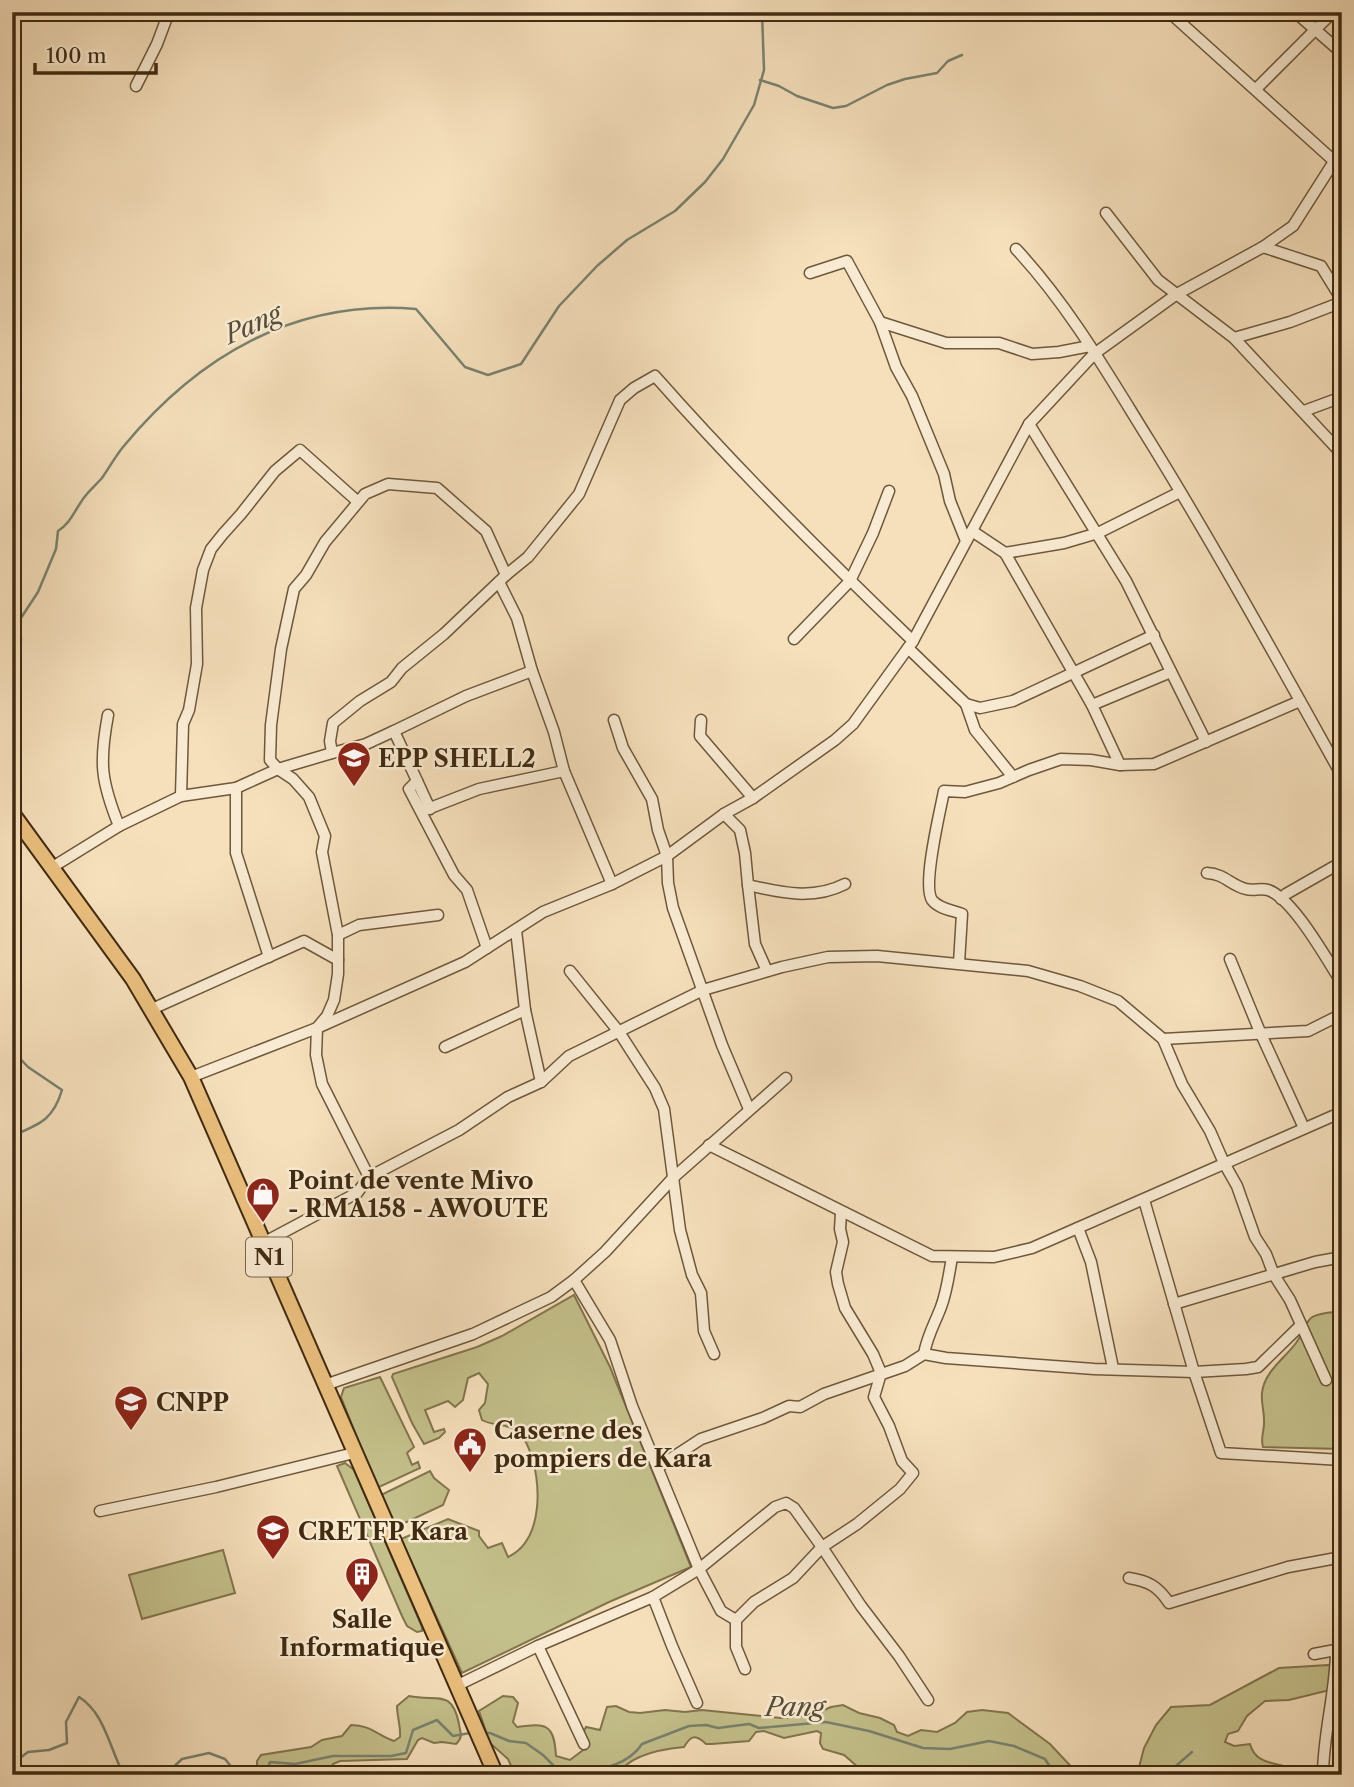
<svg xmlns="http://www.w3.org/2000/svg" width="1354" height="1787" viewBox="0 0 1354 1787" font-family="'Libre Caslon Text',serif">
	<rect width="100%" height="100%" fill="#f6e0bc"/>
	<filter id="stains"><feTurbulence type="fractalNoise" baseFrequency=".00286" numOctaves="4"/><feColorMatrix values="0 0 0 0 .2 0 0 0 0 .09 0 0 0 0 .02 0 0 0 .5 -.17"/></filter>
	<radialGradient id="worn" r=".72"><stop offset=".6" stop-color="#630" stop-opacity="0"/><stop offset="1" stop-color="#630" stop-opacity=".3"/></radialGradient>
	<g fill="#c4c08b" stroke="#82754e" stroke-width="2">
		<path d="M574 1295 610 1367 691 1567 609 1602 462 1673 401 1539 448 1519 479 1531V1536L488 1548 502 1543 508 1557C544 1540 542 1481 529 1449 527 1444 522 1435 517 1431 507 1423 492 1426 482 1420L479 1410 485 1403 488 1384 479 1373 468 1378 463 1400 455 1407 448 1401 425 1410 434 1432 444 1429 445 1432 439 1438 424 1444 412 1423 392 1377 393 1374 477 1347 502 1336Z"/>
		<path d="M1335 1312 1342 1316V1449L1263 1447C1260 1437 1265 1430 1264 1420 1264 1411 1261 1402 1262 1393 1264 1372 1284 1359 1296 1343 1312 1322 1300 1315 1335 1312Z"/>
		<polygon points="380,1377 414,1447 407,1453 412,1465 418,1462 420,1468 377,1488 341,1397 344,1388"/>
		<polygon points="345,1463 354,1470 422,1627 422,1631 417,1632 407,1626 402,1616 337,1466"/>
		<polygon points="430,1471 434,1478 449,1490 443,1505 396,1527 381,1495"/>
		<polygon points="223,1550 235,1593 142,1619 129,1575"/>
		<path d="M1328 1665 1342 1667V1687L1289 1700 1265 1701 1247 1716 1238 1731 1228 1734 1225 1742 1234 1746 1250 1744C1257 1770 1285 1759 1302 1775H1239L1220 1768 1203 1767 1190 1775H1137L1144 1748 1156 1725 1171 1707 1210 1705 1279 1668Z"/>
		<path d="M409 1696C437 1702 452 1688 459 1724 460 1733 464 1736 456 1744L442 1742 434 1743 422 1738 418 1740 407 1759 340 1761 333 1764C329 1774 327 1775 317 1775L314 1766 304 1771 303 1775H250L257 1773V1761L261 1755 311 1747 322 1740 342 1736 351 1725C371 1725 377 1735 394 1741L400 1737C401 1726 397 1717 397 1706Z"/>
		<path d="M503 1696 513 1697 518 1703 513 1722 517 1727C547 1723 554 1724 556 1756L570 1760 587 1747 583 1733 586 1727 600 1730 607 1707 616 1706 629 1712 640 1713 665 1710 685 1712 702 1710 781 1718 813 1715 831 1707 843 1705 859 1713 880 1718 894 1725 897 1732 908 1736 921 1730 937 1732 955 1723 967 1712 982 1710 1008 1713 1050 1744 1079 1775H859V1768L844 1755 823 1749 820 1743 821 1733 817 1731 784 1738 764 1731 756 1732 749 1741 712 1744H706C696 1734 691 1735 684 1747 663 1749 629 1754 618 1775H518L514 1772 508 1759 490 1743 479 1711Z"/>
	</g>
	<g fill="none" stroke-linecap="round" stroke-linejoin="round">
		<g stroke="#788270" stroke-width="2.5">
			<polyline points="760,80 779,86 797,96 833,108 846,106 887,85 905,79 937,73 948,61 962,55"/>
			<path d="M12 658 21 640 19 621 38 592 56 549 58 531C70 523 73 514 81 502 86 493 95 486 102 478 109 468 115 457 123 447 198 356 295 299 416 309L465 367 488 375 521 364 559 306 597 266 627 240 675 211 705 182 723 159 754 105 764 70 762 12"/>
			<path d="M12 1050 28 1067 62 1090C53 1120 40 1124 12 1136"/>
			<polyline points="484,1733 490,1733 509,1741 526,1743 543,1755 558,1770 573,1775"/>
			<path d="M12 1764 28 1752 49 1750 67 1743 66 1722 79 1697C105 1713 110 1750 124 1775"/>
			<polyline points="165,1775 182,1759 209,1753 225,1759 238,1775"/>
			<polyline points="265,1775 270,1762 295,1764 333,1756 391,1756 406,1753 413,1730 437,1720 453,1736 470,1733"/>
			<path d="M573 1775C598 1770 628 1766 642 1744L689 1726 706 1725 718 1728 749 1724 759 1728 826 1722 869 1731 923 1748 950 1749 989 1741 1014 1746 1045 1759 1055 1775"/>
			<polyline points="1169,1775 1170,1771 1192,1752"/>
		</g>
		<g stroke="#6e583b" stroke-width="13">
			<g id="minor">
				<polyline points="1169,12 1334,161"/>
				<polyline points="1295,12 1342,53"/>
				<polyline points="136,86 157,44 169,12"/>
				<polyline points="1256,89 1333,12"/>
				<polyline points="1106,213 1158,280 1234,338 1342,454"/>
				<polyline points="1263,247 1321,266 1342,300"/>
				<path d="M1016 249C1069 306 1108 374 1149 440 1217 550 1279 663 1342 776"/>
				<polyline points="810,273 847,261 880,322 896,367 912,396 944,474 950,501 966,541"/>
				<polyline points="880,322 946,343 999,343 1032,354 1059,352 1090,346"/>
				<polyline points="1234,338 1290,322 1342,302"/>
				<polyline points="1304,411 1342,397"/>
				<polyline points="1029,424 1126,581 1206,742"/>
				<polyline points="972,531 1005,553 1092,705 1120,765"/>
				<polyline points="1005,553 1064,543 1098,533 1180,492"/>
				<polyline points="794,639 850,581 873,533 889,491"/>
				<polyline points="908,648 966,704 980,708 1013,701 1154,635"/>
				<polyline points="532,671 554,732 564,771 612,884"/>
				<polyline points="966,704 975,730 1013,777"/>
				<polyline points="1092,705 1171,672"/>
				<path d="M108 715C99 763 101 781 119 826"/>
				<polyline points="614,720 623,748 652,799 658,830 667,856 668,883 673,908 722,1045 749,1109"/>
				<polyline points="701,720 700,736 753,798"/>
				<polyline points="332,753 366,744 394,731"/>
				<polyline points="417,781 409,789 454,875 467,890 487,948"/>
				<polyline points="236,788 236,853 269,957"/>
				<polyline points="181,796 183,724 189,710 197,664 196,608 203,570 211,549 223,534 241,514 275,471 300,450 357,501"/>
				<polyline points="430,809 394,731 466,696 532,671 517,618 499,582"/>
				<polyline points="425,810 479,789 564,771"/>
				<path d="M724 814 740 830 745 853 748 885C781 893 814 900 845 884"/>
				<path d="M51 868 119 826 181 796 236 788 278 769 332 753 330 741 333 723 360 701 391 682 402 668 444 634 506 575 528 557 579 494 620 400 634 388 655 376C737 469 824 556 913 641"/>
				<path d="M1207 873C1225 874 1230 885 1246 889 1253 891 1261 888 1268 890 1293 898 1327 960 1342 983"/>
				<polyline points="748,885 755,944 767,971"/>
				<polyline points="1281,899 1286,894 1342,862"/>
				<polyline points="516,930 525,1010 541,1082"/>
				<polyline points="338,935 359,925 438,915"/>
				<polyline points="1230,959 1260,1032 1304,1128"/>
				<path d="M959 963 962 914C952 910 939 909 932 900 922 885 940 812 944 791L965 792 999 783 1029 770 1061 759 1091 760 1120 765 1154 764 1300 701"/>
				<polyline points="570,971 619,1032 655,1088 664,1109 680,1230 692,1275 701,1293 704,1331 714,1354"/>
				<polyline points="152,1009 304,941 338,960"/>
				<polyline points="1163,1039 1308,1031 1342,1014"/>
				<polyline points="445,1047 525,1010"/>
				<polyline points="191,1077 317,1028 465,962 543,912 612,884 667,856 724,814 753,798 835,740 853,724 913,641 1029,424 1094,354 1177,294 1263,247 1293,226 1342,149"/>
				<polyline points="709,1145 932,1256 994,1257 1032,1248 1342,1112"/>
				<polyline points="369,1177 322,1084 316,1055 317,1028 327,1016 334,1000 338,974 338,935 322,852 325,836 309,797 293,779 278,769 270,760 271,725 281,649 294,589 306,575 325,542 365,494 388,484 437,488 486,531 506,575"/>
				<polyline points="1144,1200 1194,1372 1221,1453 1342,1460"/>
				<polyline points="1078,1228 1091,1262 1113,1368"/>
				<polyline points="263,1243 357,1193 369,1177 459,1130 508,1097 541,1082 569,1056 703,990 782,967 828,957 877,956 1028,971 1080,986 1118,1001 1163,1039 1182,1084 1210,1131 1224,1163 1237,1186 1255,1237 1266,1254 1274,1275 1290,1300 1326,1380"/>
				<polyline points="574,1280 610,1340 632,1406 699,1569 721,1611 736,1620"/>
				<polyline points="1174,1304 1315,1262 1342,1257"/>
				<path d="M924 1354C927 1336 935 1323 941 1307 947 1291 949 1274 952 1257"/>
				<polyline points="325,1385 473,1334 551,1297 574,1280 605,1252 674,1177 786,1078"/>
				<polyline points="658,1467 701,1439 763,1418 789,1406 800,1407 824,1394 905,1366 924,1354 946,1358 1094,1369 1194,1372 1246,1369 1258,1367 1301,1325"/>
				<polyline points="100,1511 216,1487 354,1453"/>
				<path d="M1129 1578C1148 1581 1158 1586 1169 1603L1288 1567 1342 1557"/>
				<polyline points="653,1597 672,1646 697,1703"/>
				<polyline points="736,1620 754,1602 793,1578 822,1547 857,1524 900,1489 913,1473 902,1461 889,1426 874,1397 881,1373 873,1354 845,1308 838,1284 836,1272 843,1242 840,1229 841,1213"/>
				<polyline points="736,1620 736,1647 745,1669"/>
				<polyline points="538,1646 584,1744"/>
				<polyline points="1314,1654 1341,1649"/>
				<polyline points="456,1686 538,1646 653,1597 699,1569 775,1507 786,1503 794,1508 822,1547 861,1606 899,1656 928,1700"/>
				<path d="M1323 1775C1323 1733 1336 1692 1336 1650"/>
			</g>
		</g>
		<g stroke="#402a10" stroke-width="18">
			<polyline id="highway" points="12,813 133,979 191,1077 496,1775"/>
		</g>
		<use href="#minor" stroke="#f9ebd3" stroke-width="10"/>
		<use href="#highway" stroke="#ebc07e" stroke-width="14"/>
	</g>
	<defs>
		<g id="school-pin" transform="scale(1.75)"><path d="M0 17L-7.5 6A9.5 9.5 0 1 1 7.5 6Z" fill="#8f2418" stroke="#f9ebd3"/><path d="M0-5L7-2L0 1L-7-2ZM-4 1L0 2.5L4 1V4Q0 6-4 4Z" fill="#fff"/></g>
		<g id="shop-pin" transform="scale(1.75)"><path d="M0 17L-7.5 6A9.5 9.5 0 1 1 7.5 6Z" fill="#8f2418" stroke="#f9ebd3"/><path d="M-5-2.5h2.3a2.7 3.5 0 0 1 5.4 0H5L5.5 6h-11ZM-1.5-2.5h3a1.5 2.3 0 0 0-3 0Z" fill="#fff"/></g>
		<g id="university-pin" transform="scale(1.75)"><path d="M0 17L-7.5 6A9.5 9.5 0 1 1 7.5 6Z" fill="#8f2418" stroke="#f9ebd3"/><path d="M0-5L7-2L0 1L-7-2ZM-4 1L0 2.5L4 1V4Q0 6-4 4Z" fill="#fff"/></g>
		<g id="civic-pin" transform="scale(1.75)"><path d="M0 17L-7.5 6A9.5 9.5 0 1 1 7.5 6Z" fill="#8f2418" stroke="#f9ebd3"/><path d="M-.6-6.5H3V-4.5H.6V-3L4-1V1h2V6H-6V1h2V-1L-.6-3ZM-1.2 2.5V6h2.4V2.5Z" fill="#fff"/></g>
		<g id="building-pin" transform="scale(1.75)"><path d="M0 17L-7.5 6A9.5 9.5 0 1 1 7.5 6Z" fill="#8f2418" stroke="#f9ebd3"/><path d="M-4-6H4V6H1V3H-1V6H-4ZM-2.5-4.3h1.7v1.8h-1.7ZM.8-4.3h1.7v1.8H.8ZM-2.5-1h1.7V.8h-1.7ZM.8-1h1.7V.8H.8Z" fill="#fff"/></g>
	</defs>
	<g fill-rule="evenodd">
		<use href="#school-pin" x="354" y="758"/>
		<use href="#shop-pin" x="263" y="1194"/>
		<use href="#university-pin" x="131" y="1402"/>
		<use href="#civic-pin" x="470" y="1444"/>
		<use href="#school-pin" x="273" y="1531"/>
		<use href="#building-pin" x="362" y="1574"/>
	</g>
	<g text-anchor="middle" dominant-baseline="central" stroke-width="5" stroke-linejoin="round" paint-order="stroke">
		<rect fill="#f9ebd3" stroke="#78644a" stroke-width="2" x="246" y="1237.5" width="46" height="39" rx="5"/>
		<g font-size="23" font-weight="bold" fill="#402a10">
			<text x="269" y="1257">N1</text>
		</g>
		<g font-size="24" font-weight="bold" fill="#402a10" stroke="#f9ebd3" text-anchor="start">
			<text x="378" y="758">EPP SHELL2</text>
			<text x="288" y="1180">Point de vente Mivo<tspan x="288" dy="28">- RMA158 - AWOUTE</tspan></text>
			<text x="156" y="1402">CNPP</text>
			<text x="494" y="1430">Caserne des<tspan x="494" dy="28">pompiers de Kara</tspan></text>
			<text x="298" y="1531">CRETFP Kara</text>
			<text x="362" y="1619" text-anchor="middle">Salle<tspan x="362" dy="28">Informatique</tspan></text>
		</g>
		<g font-size="26" font-style="italic" fill="#574f38" stroke="#f9ebd3">
			<text transform="translate(253 324) rotate(-24)">Pang</text>
			<text x="795" y="1707">Pang</text>
		</g>
	</g>
	<rect width="1354" height="1787" fill="none" stroke="#f6e0bc" stroke-width="42"/>
	<rect x="14" y="14" width="1326" height="1759" fill="none" stroke="#402a10" stroke-width="3.5"/>
	<rect x="21" y="21" width="1312" height="1745" fill="none" stroke="#402a10" stroke-width="2"/>
	<path d="M35 63v10h121v-10" fill="none" stroke="#402a10" stroke-width="3.5"/>
	<text x="46" y="63" font-size="21" fill="#402a10" stroke="#f9ebd3" stroke-width="5" paint-order="stroke">100 m</text>
	<rect width="100%" height="100%" filter="url(#stains)"/>
	<rect width="100%" height="100%" fill="url(#worn)"/>
</svg>
